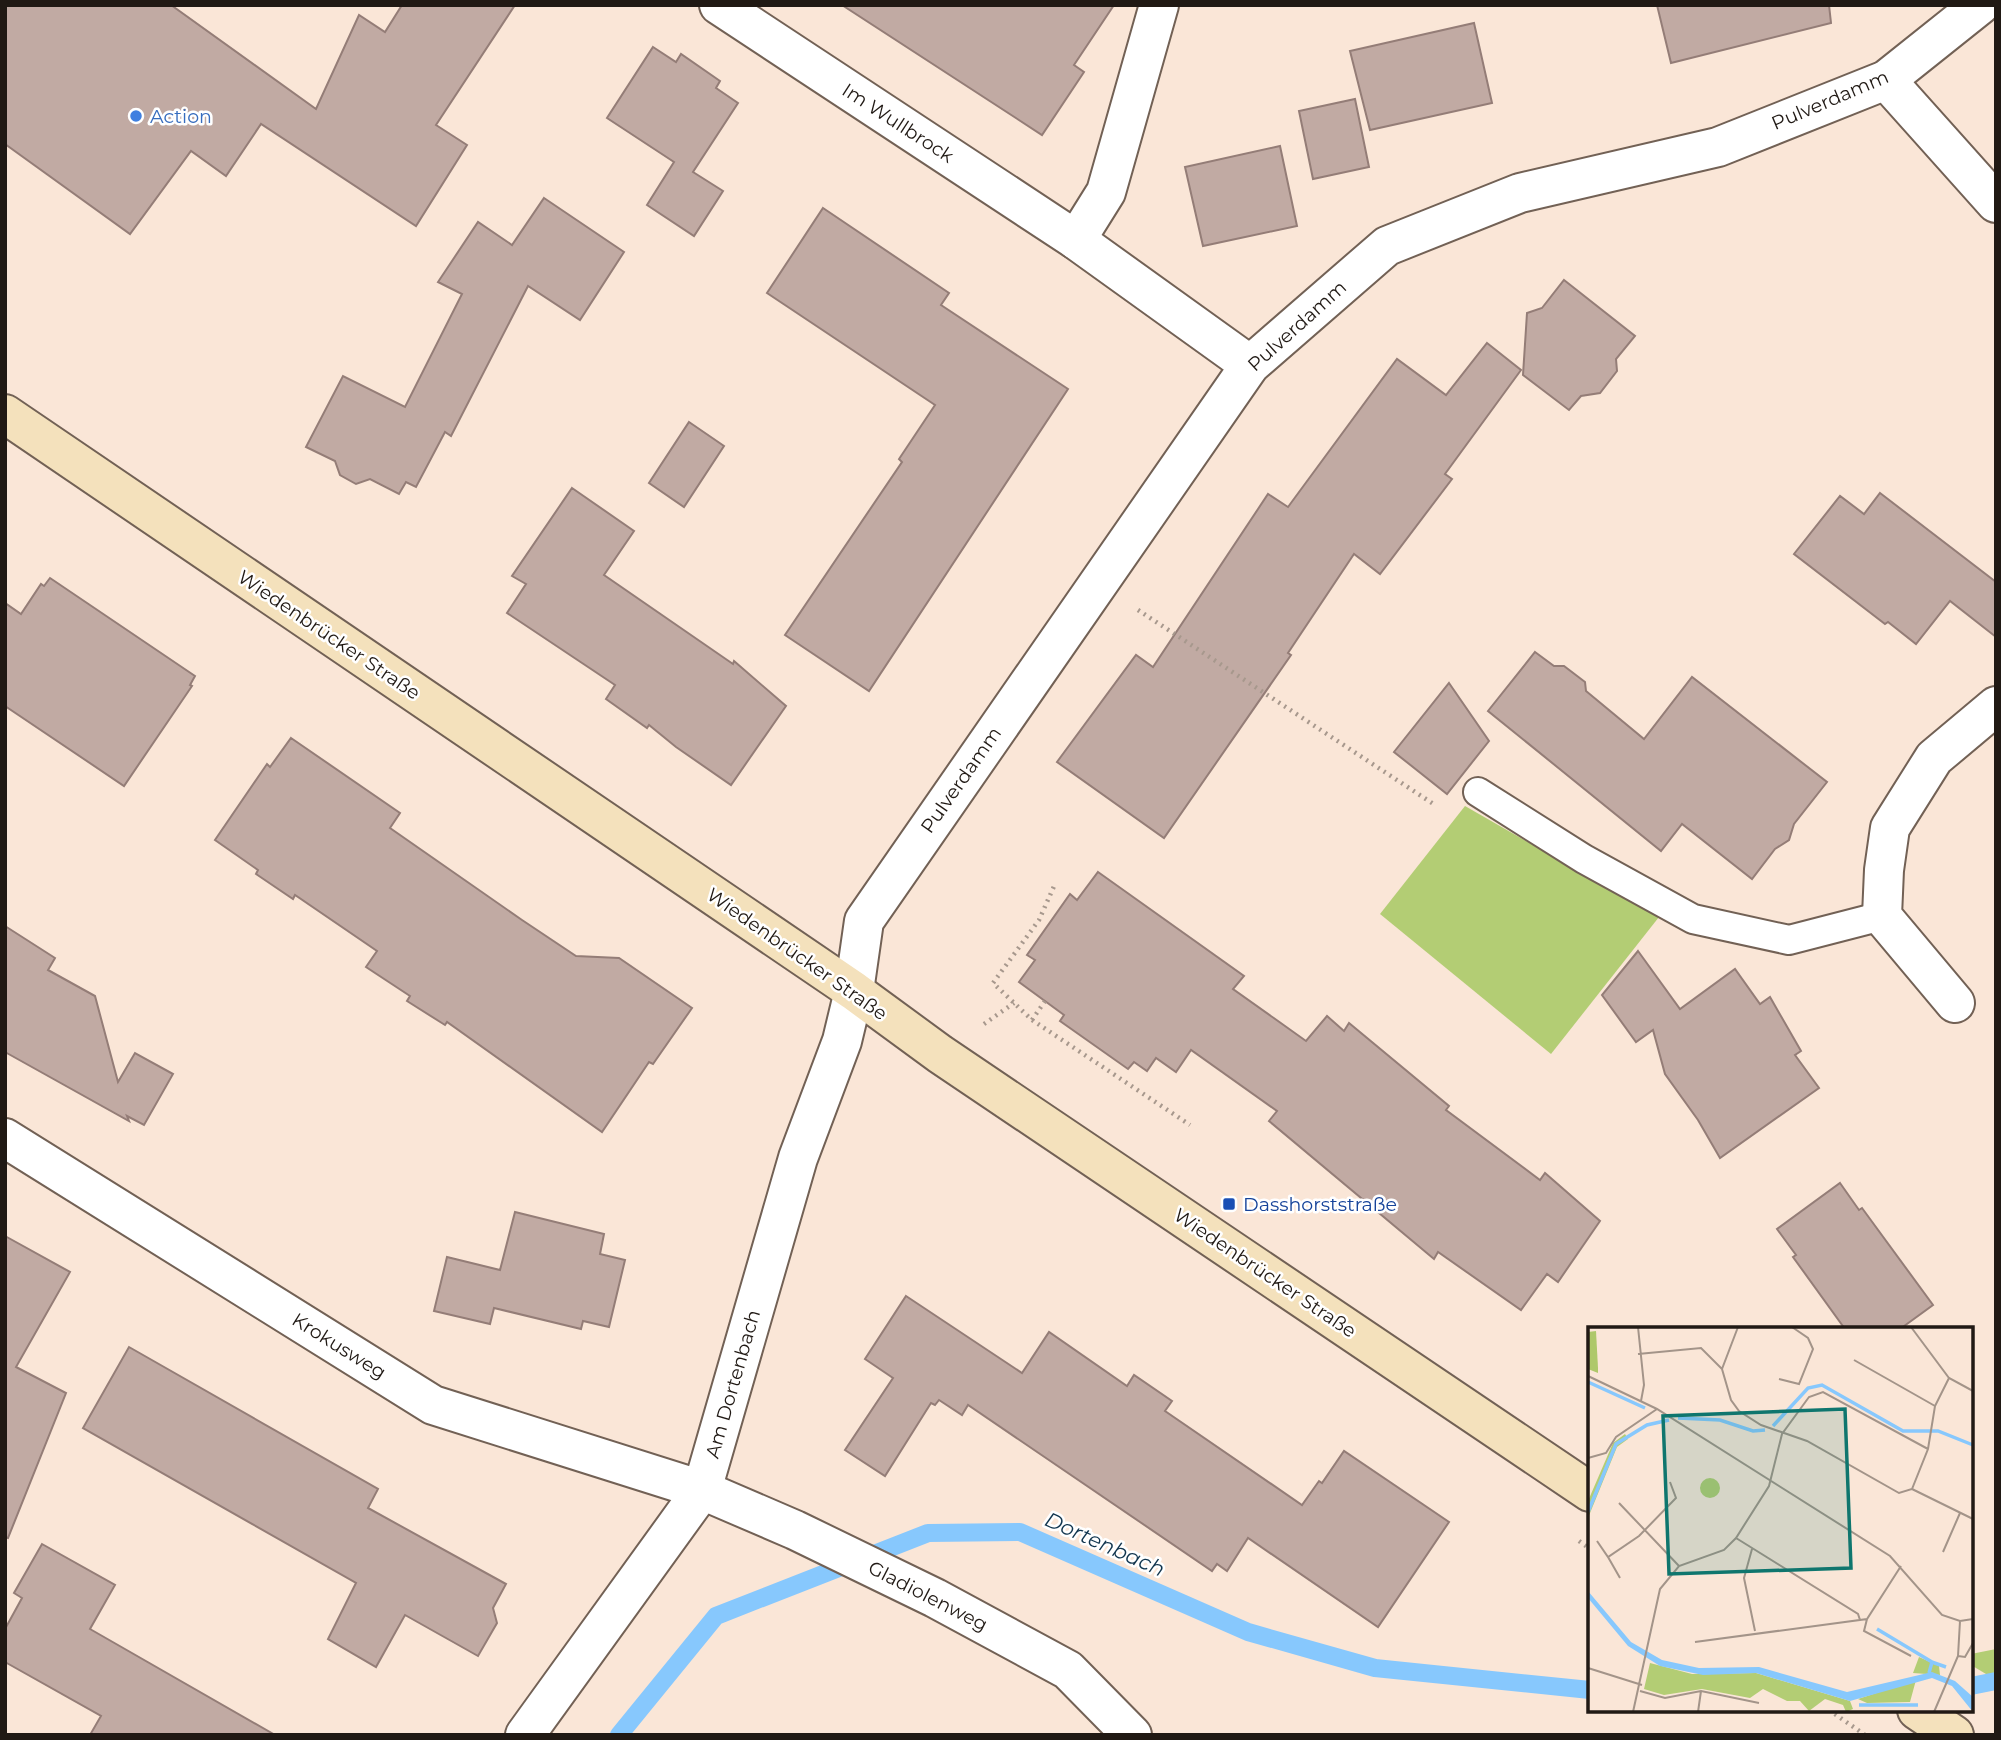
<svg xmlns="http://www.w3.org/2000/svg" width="2001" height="1740" viewBox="0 0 2001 1740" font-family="Montserrat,sans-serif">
	<rect width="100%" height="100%" fill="#fae6d7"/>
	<g fill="#b3cd74">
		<polygon points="1465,806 1659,917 1551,1054 1380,914"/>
		<polygon points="1996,1649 1996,1680 1971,1665 1971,1654"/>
	</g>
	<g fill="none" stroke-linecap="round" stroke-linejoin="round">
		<g stroke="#87c8fd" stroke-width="18">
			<polyline points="1971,1686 1996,1681"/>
			<polyline points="619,1735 716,1616 928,1533 1020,1532 1248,1632 1375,1668 1590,1690"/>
		</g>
	</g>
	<g fill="#c1aaa3" stroke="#947d77" stroke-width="2">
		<polygon points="5,5 171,5 316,109 359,15 385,32 402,5 515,5 436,125 467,145 416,226 261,124 226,176 191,151 130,234 5,144"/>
		<polygon points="842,5 1114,5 1074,65 1084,72 1042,135"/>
		<polygon points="1657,5 1829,5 1831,23 1671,63"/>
		<polygon points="1474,23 1492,103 1370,130 1350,51"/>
		<polygon points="653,47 676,62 681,54 720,81 716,88 738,103 693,172 723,191 694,236 647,205 674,162 607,118"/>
		<polygon points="1355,99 1369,167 1313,179 1299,111"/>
		<polygon points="1280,146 1297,226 1203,246 1185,167"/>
		<polygon points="544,198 624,252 580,320 528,286 451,436 445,432 416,487 406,482 399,494 370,479 356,484 340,475 335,461 306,447 343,376 405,407 462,294 438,282 478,222 512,245"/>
		<polygon points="823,208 949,293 941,305 1068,389 869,691 785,635 902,462 899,459 935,405 767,293"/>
		<polygon points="1564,280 1635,336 1616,359 1617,371 1600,393 1581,396 1569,410 1523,375 1527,313 1542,308"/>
		<polygon points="1487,343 1521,370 1445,474 1452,479 1380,574 1354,554 1288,653 1291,655 1164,838 1057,762 1136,655 1153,667 1268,494 1288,507 1397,359 1446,395"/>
		<polygon points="689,422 724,446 684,507 649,483"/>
		<polygon points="572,488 634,531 604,575 733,664 734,661 786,706 731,785 676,747 649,725 647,728 606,699 615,685 507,613 526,584 512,576"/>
		<polygon points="1880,493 1996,582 1996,637 1950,601 1916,644 1888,622 1885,624 1794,554 1840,496 1864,514"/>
		<polygon points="50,578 195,676 190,685 192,686 124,786 5,706 5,603 21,614 41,584 44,586"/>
		<polygon points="1535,652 1554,666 1564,666 1585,682 1586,691 1644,739 1692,677 1827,782 1794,824 1789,840 1775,849 1752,879 1682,824 1661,851 1488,711"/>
		<polygon points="1449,683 1489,741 1447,794 1394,752"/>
		<polygon points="291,738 400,813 390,828 522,920 576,956 619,958 692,1008 653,1064 649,1062 602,1132 447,1022 445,1025 407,1001 410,996 366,967 377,951 295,895 293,899 256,874 258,870 215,840 267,764 270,767"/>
		<polygon points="1098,872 1244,976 1233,989 1306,1041 1327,1016 1344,1031 1349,1023 1449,1106 1446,1110 1540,1180 1545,1173 1600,1221 1558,1282 1547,1274 1521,1310 1438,1252 1434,1259 1269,1121 1277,1111 1191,1050 1176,1072 1156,1058 1147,1071 1134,1062 1128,1069 1060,1021 1064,1015 1019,982 1035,960 1027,955 1070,894 1077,900"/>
		<polygon points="5,926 55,958 48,970 95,996 118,1082 135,1053 173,1074 144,1125 127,1116 129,1121 5,1052"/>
		<polygon points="1638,951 1680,1009 1735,969 1760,1004 1770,997 1801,1051 1795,1055 1819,1088 1720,1158 1698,1120 1665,1074 1653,1030 1636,1042 1602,995"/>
		<polygon points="1840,1183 1859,1210 1862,1208 1933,1305 1900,1329 1845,1329 1793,1257 1796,1255 1777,1229"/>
		<polygon points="515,1212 604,1234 600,1254 625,1260 609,1327 583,1321 581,1329 494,1308 490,1324 434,1311 447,1257 500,1270"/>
		<polygon points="5,1236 70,1272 16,1367 66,1393 8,1538 5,1537"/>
		<polygon points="906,1296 1022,1373 1049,1332 1127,1386 1134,1375 1172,1401 1165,1411 1302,1505 1319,1481 1322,1483 1344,1451 1449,1522 1378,1627 1248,1538 1227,1571 1217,1564 1212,1571 968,1405 962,1415 939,1400 935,1405 931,1403 885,1476 845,1450 893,1378 865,1359"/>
		<polygon points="129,1347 378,1489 368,1508 506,1584 493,1608 497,1623 478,1656 405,1615 376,1667 328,1639 356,1583 83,1428"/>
		<polygon points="42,1544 115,1585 90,1629 275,1735 90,1735 101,1716 5,1662 5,1629 22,1598 14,1593"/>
	</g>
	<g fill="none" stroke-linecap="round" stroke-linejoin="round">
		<g stroke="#726155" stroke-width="32">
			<polyline id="lane" points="1478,792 1584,859 1693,919 1789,940 1882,916"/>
		</g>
		<g stroke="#726155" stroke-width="42">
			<g id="street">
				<polyline points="719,5 1076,240 1250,365"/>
				<polyline points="1886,80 1996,203"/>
				<polyline points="1076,240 1106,192 1159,5"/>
				<polyline points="1955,1003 1882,916 1884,870 1890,828 1934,758 1996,706"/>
				<polyline points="5,1138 433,1405 702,1490 795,1530 935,1598 1068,1670 1132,1735"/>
				<polyline points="525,1735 702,1490 798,1158 842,1041 854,991 864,921 1250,365 1387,246 1520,193 1718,147 1886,80 1980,5"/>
			</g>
		</g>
		<g stroke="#726155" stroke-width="42">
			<g id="secondary">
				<polyline points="5,414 854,991 940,1054 1590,1492"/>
				<polyline points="1917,1710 1954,1735"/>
			</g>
		</g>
		<g stroke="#a7988d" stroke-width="4.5" stroke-dasharray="2 5" stroke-linecap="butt">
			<polyline points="1138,610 1435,805"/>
			<polyline points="1045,1001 1032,1020 993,983 1039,920 1055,884"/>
			<polyline points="1032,1020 1190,1125"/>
			<polyline points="984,1024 1014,1003"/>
			<polyline points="1579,1541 1590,1549"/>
			<polyline points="1829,1710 1865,1735"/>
		</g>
		<use href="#lane" stroke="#fff" stroke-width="28"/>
		<use href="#street" stroke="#fff" stroke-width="38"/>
		<use href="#secondary" stroke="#f4e1bc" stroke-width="38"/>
	</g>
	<circle fill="#3f7fe0" stroke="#fff" stroke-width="2.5" cx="136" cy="116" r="7"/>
	<rect fill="#1a4fb4" stroke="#fff" stroke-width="2.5" x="1222" y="1197" width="14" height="14" rx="3.5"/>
	<g text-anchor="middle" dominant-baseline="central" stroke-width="5" stroke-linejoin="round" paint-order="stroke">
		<g font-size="19" fill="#201914" stroke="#fff">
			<text transform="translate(1830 100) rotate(-23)">Pulverdamm</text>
			<text transform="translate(898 123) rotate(33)">Im Wullbrock</text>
			<text transform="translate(1297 326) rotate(-42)">Pulverdamm</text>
			<text transform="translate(329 635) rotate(34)">Wiedenbrücker Straße</text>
			<text transform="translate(961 780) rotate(-55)">Pulverdamm</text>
			<text transform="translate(797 954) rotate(35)">Wiedenbrücker Straße</text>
			<text transform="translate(1265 1273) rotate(34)">Wiedenbrücker Straße</text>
			<text transform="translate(339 1346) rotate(32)">Krokusweg</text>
			<text transform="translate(733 1384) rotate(-74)">Am Dortenbach</text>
			<text transform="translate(928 1596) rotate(27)">Gladiolenweg</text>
		</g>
		<g font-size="19" fill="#366cbe" stroke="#fff" text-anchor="start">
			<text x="150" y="116">Action</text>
		</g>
		<g font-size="19" fill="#164399" stroke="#fff" text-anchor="start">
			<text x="1243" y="1204">Dasshorststraße</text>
		</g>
		<g font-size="21" font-style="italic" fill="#11354e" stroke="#fff">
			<text transform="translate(1105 1544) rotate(24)">Dortenbach</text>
		</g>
	</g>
	<g transform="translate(1588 1327)">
		<rect width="385" height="385" fill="#fae6d7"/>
		<path d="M37 107 40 112 29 120 0 191V174L25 116ZM112 161a10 10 0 1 1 20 0a10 10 0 1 1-20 0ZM331 330 351 339 352 348 325 346ZM62 336 104 347 168 346 262 374 265 382 258 385 255 378 237 372 221 384 212 374H199L175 362 162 371 114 362 76 368 56 362ZM328 353 322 375 279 376 270 372Z" fill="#b3cd74"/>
		<path d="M8 4 10 41V46L0 42V5Z" fill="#aec86a"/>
		<path d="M0 264 43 315 74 333 111 341 171 340 259 365 344 345 367 354 385 370V385L364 359 344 351 262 374 168 346 115 348 72 339 40 319 0 271Z" fill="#87c8fd"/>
		<path fill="none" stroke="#87c8fd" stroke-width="3.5" d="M0 55 57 81M90 91 132 93 165 104 177 103M185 99 220 61 234 58 315 104H350L385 118M0 185 28 117 59 98 81 93M289 302 344 335M341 346 344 335 358 340M271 378H330"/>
		<path fill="none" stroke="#a39489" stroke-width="2" d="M50 0 56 58 53 74M150 0 134 42 143 73 151 84 173 98 219 114 311 166 324 162 340 122 347 79 361 51M323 0 361 51 385 64M50 27 113 21 134 42M266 33 347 79M0 49 69 82 302 229 354 288 372 294 385 292M191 52 211 57 225 22 220 11 204 0M0 131 18 126 28 110 69 82M324 162 385 192M31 176 91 239M148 211 270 287 272 293M9 214 20 230 51 209 88 171 82 155M164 222 156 251 167 304M355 225 372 186M20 230 32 251M279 292 276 304 323 329M107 315 279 292 313 239M370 329 377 330 385 316M0 341 54 358M52 364 77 371 113 364 171 376M45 385 72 262 91 239 136 223 148 211 181 159 194 107 221 70 235 65 340 122M110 385 113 364M346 385 370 329 372 294"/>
		<path fill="#0f766e" fill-opacity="0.15" stroke="#0f766e" stroke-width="3.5" d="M257 82 263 241 81 247 75 89Z"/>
		<rect width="385" height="385" fill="none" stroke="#201914" stroke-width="3.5"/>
	</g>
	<rect width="2001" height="1740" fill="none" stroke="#201914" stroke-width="14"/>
</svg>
